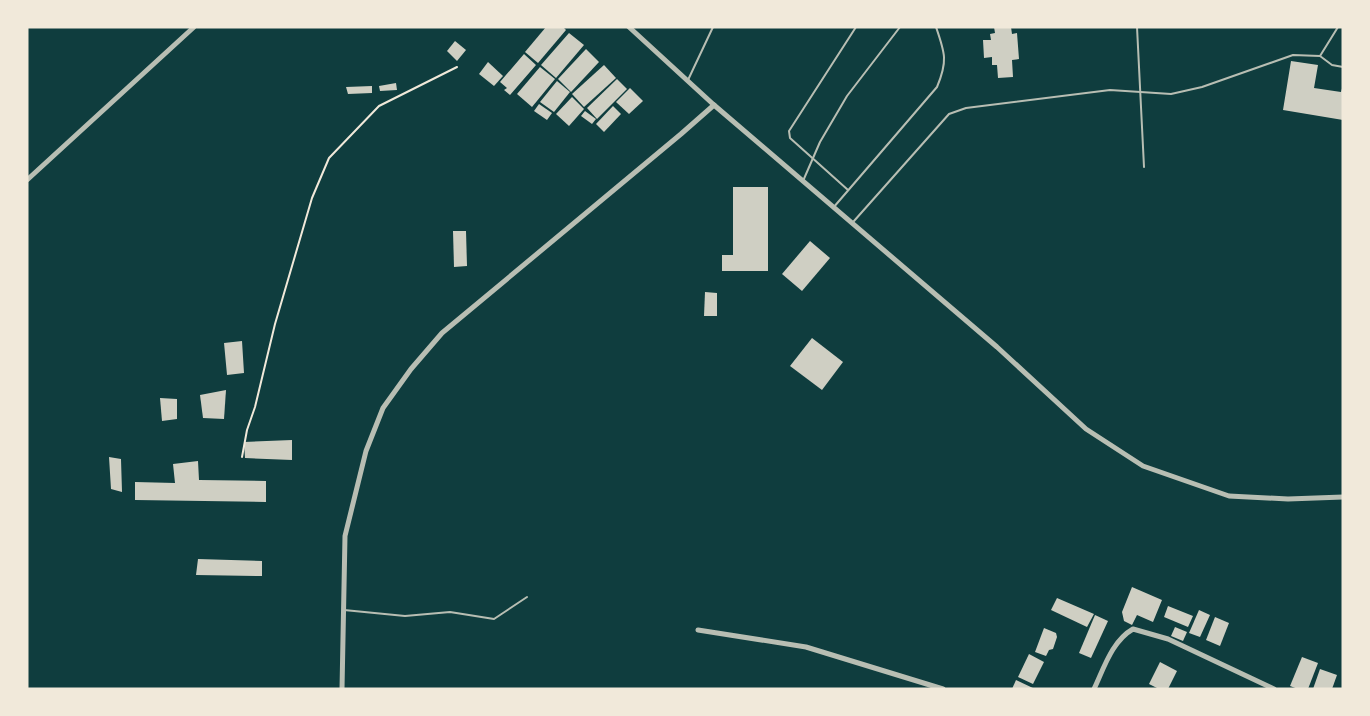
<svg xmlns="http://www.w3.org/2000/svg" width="1370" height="716" viewBox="0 0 1370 716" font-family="Karla,sans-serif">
	<rect width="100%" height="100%" fill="#0f3d3e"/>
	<g fill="#cfcfc3">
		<polygon points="546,27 563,27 566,30 538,63 525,52"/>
		<polygon points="994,27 1011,27 1012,34 1017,33 1019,59 1012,60 1013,77 998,78 997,65 992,65 992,57 984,58 983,40 991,40 990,34 995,33"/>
		<polygon points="569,33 584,45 556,78 541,65"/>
		<polygon points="455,41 466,50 457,61 447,51"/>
		<polygon points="586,49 599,62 571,92 558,79"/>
		<polygon points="524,54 536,65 510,95 504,90 507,88 500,82"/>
		<polygon points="1291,61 1318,65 1314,88 1341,92 1343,85 1343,120 1283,110"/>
		<polygon points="488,62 503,76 494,86 479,74"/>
		<polygon points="604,65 616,78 584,107 572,94"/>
		<polygon points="540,67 555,79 532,107 517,94"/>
		<polygon points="617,79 627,89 597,119 587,108"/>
		<polygon points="557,81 570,92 554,112 540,102"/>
		<polygon points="396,83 397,90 380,91 379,86"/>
		<polygon points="372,86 372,93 348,94 346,87"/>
		<polygon points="630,88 643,101 629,114 616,102"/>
		<polygon points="572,97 584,109 569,126 556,114"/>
		<polygon points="539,104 552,113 547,120 534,111"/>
		<polygon points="613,106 621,114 604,132 596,124"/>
		<polygon points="585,111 596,119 592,124 581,116"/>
		<polygon points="733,187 768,187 768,271 722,271 722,255 733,255"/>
		<polygon points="453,231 466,231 467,266 454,267"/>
		<polygon points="810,241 830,258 802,291 782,274"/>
		<polygon points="705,292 717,293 717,316 704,316"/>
		<polygon points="812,338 843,362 822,390 790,366"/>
		<polygon points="242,341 244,373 227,375 224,343"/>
		<polygon points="226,390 224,419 203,418 200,395"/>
		<polygon points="160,398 177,399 177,419 162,421"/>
		<polygon points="292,440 292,460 245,458 244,442"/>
		<polygon points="109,457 121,459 122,492 111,489"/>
		<polygon points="198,461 199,480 266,481 266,502 135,500 135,482 175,483 173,464"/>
		<polygon points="198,559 262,561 262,576 196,575"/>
		<polygon points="1132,587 1162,600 1153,622 1137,615 1132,625 1124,621 1122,612"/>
		<polygon points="1057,598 1094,614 1087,627 1051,610"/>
		<polygon points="1168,606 1193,616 1188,627 1164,617"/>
		<polygon points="1199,610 1210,615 1200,637 1189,633"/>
		<polygon points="1095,615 1108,621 1091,658 1079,653"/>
		<polygon points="1215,617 1229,623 1220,646 1206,640"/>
		<polygon points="1175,627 1187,632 1183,641 1171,636"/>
		<polygon points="1044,628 1056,633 1057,637 1053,649 1049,650 1046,656 1035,652"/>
		<polygon points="1029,654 1044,662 1033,684 1018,677"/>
		<polygon points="1302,657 1318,663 1308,689 1298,689 1290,686"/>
		<polygon points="1160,662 1177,671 1168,689 1159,689 1149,684"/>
		<polygon points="1320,669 1337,675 1332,689 1313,689"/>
		<polygon points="1016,680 1035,689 1012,689"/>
	</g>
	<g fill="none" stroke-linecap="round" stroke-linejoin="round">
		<polyline stroke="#f1e9da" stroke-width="2" points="242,457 247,430 255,407 275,324 312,198 329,158 379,106 457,67"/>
		<g stroke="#b8beb3" stroke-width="2">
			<polyline points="1137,27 1144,167"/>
			<polyline points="1320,56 1332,65 1343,67"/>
			<polyline points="688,80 713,27"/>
			<polyline points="803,181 820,142 847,96 900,27"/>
			<polyline points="848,190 790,138 789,131 856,27"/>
			<path d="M833 208 937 87C948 61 945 53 936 27"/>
			<polyline points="854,221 949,114 966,108 1110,90 1171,94 1202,87 1293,55 1320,56 1338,27"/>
			<polyline points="344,610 405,616 450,612 494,619 527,597"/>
		</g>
		<g stroke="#b8beb3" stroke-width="5">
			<polyline points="629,27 714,105 997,347 1086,429 1143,466 1229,496 1288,499 1343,497"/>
			<polyline points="27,180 194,27"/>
			<polyline points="698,630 806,647 943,689"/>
			<polyline points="342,689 345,536 366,451 383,408 411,369 442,333 681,134 714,105"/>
			<path d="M1094 689C1104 668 1112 641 1133 629L1168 639 1274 689"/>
		</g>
	</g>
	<rect width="1370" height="716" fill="none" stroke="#f1e9da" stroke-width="57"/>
</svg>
